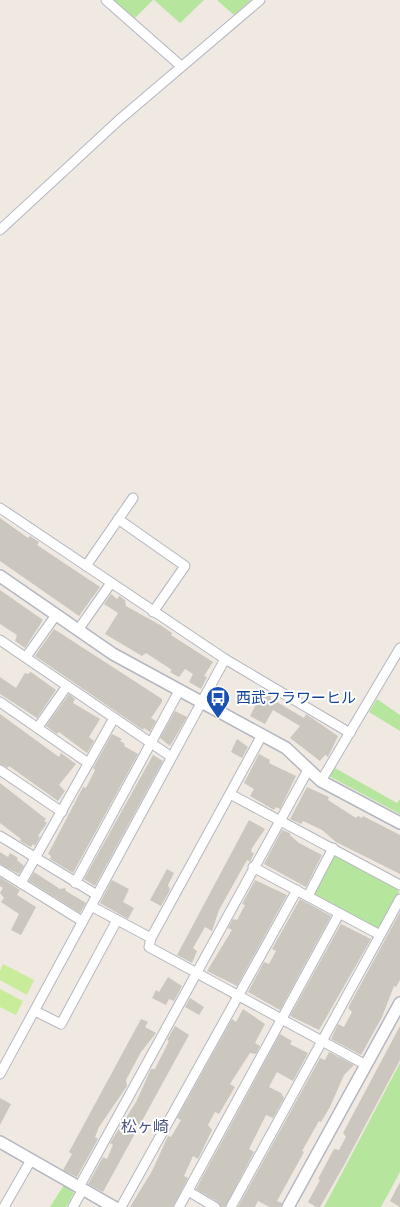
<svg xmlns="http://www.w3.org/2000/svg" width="400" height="1207" viewBox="0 0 400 1207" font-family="'Source Sans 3','Noto Sans JP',sans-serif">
	<rect width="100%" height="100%" fill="#efe9e1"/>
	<g fill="#b6e59e">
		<polygon points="114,0 153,0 135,18"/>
		<polygon points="154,0 204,0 180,23"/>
		<polygon points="217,0 251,0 234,15"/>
		<polygon points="377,699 400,715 400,731 369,712"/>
		<polygon points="335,768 397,803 400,799 400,814 329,776"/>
		<polygon points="337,855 397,888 399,892 381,926 377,928 315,896 314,891 333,857"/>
		<polygon points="400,1063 400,1172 381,1207 324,1207"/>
		<polygon points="64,1185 74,1193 66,1207 50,1207"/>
	</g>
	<g fill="#c9ec9a">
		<polygon points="3,964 34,980 27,995 0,980 0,971"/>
		<polygon points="0,989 23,1001 16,1015 0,1007"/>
	</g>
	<g fill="#cbc7bf">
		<polygon points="0,518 28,538 30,536 39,542 37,545 100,587 79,616 0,561"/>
		<polygon points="0,590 43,620 25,648 15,641 17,635 0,624"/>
		<polygon points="111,594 117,599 119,596 125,600 126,606 162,626 172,633 171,635 213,662 204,676 207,677 201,689 189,682 193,674 185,669 179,677 177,676 170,672 172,670 146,653 142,656 105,634 118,613 104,604"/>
		<polygon points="54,629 162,699 162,702 151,718 156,721 150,732 144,728 143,730 35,656"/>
		<polygon points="31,672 56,690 37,718 0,694 0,677 16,688 25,673 28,674"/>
		<polygon points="264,689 272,695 270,698 304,718 306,714 338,736 328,757 325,755 320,761 290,738 300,726 273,710 265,724 250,716"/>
		<polygon points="69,694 75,699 73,703 100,719 89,737 94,741 87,753 59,732 57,734 46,726"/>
		<polygon points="175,711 187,717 170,746 160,738"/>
		<polygon points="0,714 59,757 61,753 76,764 59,785 65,791 58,801 9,766 8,768 0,764"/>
		<polygon points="112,734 122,739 120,741 125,744 124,746 138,754 73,873 50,859 51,856 48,854 83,787 86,788 95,770 93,768"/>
		<polygon points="237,739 248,747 242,758 231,752"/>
		<polygon points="259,754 270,760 269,763 296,776 280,809 276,807 274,810 250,796 254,789 244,783"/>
		<polygon points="153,755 163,761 95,886 84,879"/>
		<polygon points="0,783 46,819 44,821 47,823 38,836 40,837 35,846 33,844 31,847 20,841 21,839 0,823"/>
		<polygon points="307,787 329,797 328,800 356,818 358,816 362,818 363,816 400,835 400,874 336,842 322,830 303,821 301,824 290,819"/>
		<polygon points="249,820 265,829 252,848 251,852 254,853 250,862 247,860 219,910 212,931 205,927 193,948 197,951 192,963 177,955"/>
		<polygon points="282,830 290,833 290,835 299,843 322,855 306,887 264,864"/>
		<polygon points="0,852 8,857 10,853 18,858 17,860 24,866 19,874 0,864"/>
		<polygon points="167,869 174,873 168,885 170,890 161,906 150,900"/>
		<polygon points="34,872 60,889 65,888 66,891 86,903 80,913 29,881"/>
		<polygon points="0,877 20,890 17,895 36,907 21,935 11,930 19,914 1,902 4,898 0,893 3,888 0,886"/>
		<polygon points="112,880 129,889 123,902 134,908 128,919 100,903"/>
		<polygon points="255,880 287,895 237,986 207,971 232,930 228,928 233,919 237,920 245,905 242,904"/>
		<polygon points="300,899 331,916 280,1010 248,992 264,962 269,964 276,951 272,949"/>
		<polygon points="400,912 400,980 396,987 394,986 382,1017 361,1055 331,1039 338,1024 344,1027 352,1012 348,1008"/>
		<polygon points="341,924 371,939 319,1030 290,1016"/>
		<polygon points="168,977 182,986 174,1001 169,999 166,1005 152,998 156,990 159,992"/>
		<polygon points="190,998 204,1007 199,1015 185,1007"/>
		<polygon points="243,1009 265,1024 255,1043 260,1046 256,1054 250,1053 230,1084 235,1087 219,1114 215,1112 208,1125 212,1130 198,1159 193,1156 184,1176 188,1178 173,1207 130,1207 152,1171 168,1136 171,1137 181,1120 177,1118 232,1019 236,1022"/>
		<polygon points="141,1019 148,1022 145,1027 156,1033 141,1052 126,1080 127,1086 99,1127 95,1137 98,1139 77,1177 63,1170 72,1154 69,1152"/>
		<polygon points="175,1026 189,1035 103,1192 88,1184 103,1157 107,1159 113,1145 110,1143 136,1102 151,1069 155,1069 169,1041 167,1040"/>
		<polygon points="400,1026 400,1060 343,1167 320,1207 316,1207 308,1202 320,1180 318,1179 334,1149 339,1150 346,1137 343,1133"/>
		<polygon points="280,1034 292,1041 290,1044 308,1053 293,1081 277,1072 269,1087 281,1093 284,1098 273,1118 266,1115 249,1149 254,1152 225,1207 221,1207 218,1202 196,1189"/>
		<polygon points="329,1052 354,1065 344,1075 330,1107 321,1122 319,1121 302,1151 304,1152 277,1201 282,1203 281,1207 270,1207 258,1201 255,1207 238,1207 319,1060 320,1058 325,1060"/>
		<polygon points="0,1098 11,1104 0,1125"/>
		<polygon points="400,1182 400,1207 390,1201"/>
	</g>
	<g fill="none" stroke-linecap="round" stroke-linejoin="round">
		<g stroke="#b4b7c1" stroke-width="11">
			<g id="minor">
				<polyline points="106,0 181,66"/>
				<polyline points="0,230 119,120 260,0"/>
				<polyline points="0,508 225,659 350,733"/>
				<polyline points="118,519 185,566 153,612"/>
				<polyline points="86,566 133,498"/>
				<polyline points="78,630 111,583"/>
				<polyline points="0,640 170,756"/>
				<polyline points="26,657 56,615"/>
				<polyline points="0,702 88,763"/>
				<polyline points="38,727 67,686"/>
				<polyline points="262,735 151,938 149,947 366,1065"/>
				<polyline points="0,770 62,812"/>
				<polyline points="321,781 400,648"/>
				<polyline points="230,794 400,885"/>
				<polyline points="0,836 97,895"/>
				<polyline points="253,867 380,935"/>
				<polyline points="0,870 82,921"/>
				<polyline points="21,883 114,718"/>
				<polyline points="75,883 179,691"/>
				<polyline points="308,896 333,848"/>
				<polyline points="91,906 151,938"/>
				<polyline points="35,1011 61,1024 117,920"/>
				<polyline points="0,1074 225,659"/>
				<polyline points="79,1187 308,770"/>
				<polyline points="188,1191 215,1207"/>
				<polyline points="4,1207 31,1160"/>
				<polyline points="73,1207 83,1189"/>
				<polyline points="121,1207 297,890"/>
				<polyline points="179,1207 339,914"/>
				<polyline points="231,1207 400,899"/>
			</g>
		</g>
		<g stroke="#b4b7c1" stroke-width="14">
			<g id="tertiary">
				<polyline points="0,576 113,654 286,748 321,781 400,823"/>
				<polyline points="0,1142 114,1207"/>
				<polyline points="288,1207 400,1003"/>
			</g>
		</g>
		<use href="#minor" stroke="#fff" stroke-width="9"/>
		<use href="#tertiary" stroke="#fff" stroke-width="11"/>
	</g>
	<defs>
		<g id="bus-pin" transform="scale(1.25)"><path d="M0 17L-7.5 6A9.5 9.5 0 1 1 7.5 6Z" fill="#1a4fb4" stroke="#fff"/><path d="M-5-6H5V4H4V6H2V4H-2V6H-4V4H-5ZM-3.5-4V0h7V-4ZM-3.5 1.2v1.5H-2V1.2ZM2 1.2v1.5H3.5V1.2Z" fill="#fff"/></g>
	</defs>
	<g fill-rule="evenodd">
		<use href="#bus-pin" x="218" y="698"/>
	</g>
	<g text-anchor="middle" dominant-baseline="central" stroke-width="4" stroke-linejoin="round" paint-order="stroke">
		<g font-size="15" fill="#164399" stroke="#fff" text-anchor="start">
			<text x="236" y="698">西武フラワーヒル</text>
		</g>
		<g font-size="16" fill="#4d5680" stroke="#fff">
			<text x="145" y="1127">松ヶ崎</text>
		</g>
	</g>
</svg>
